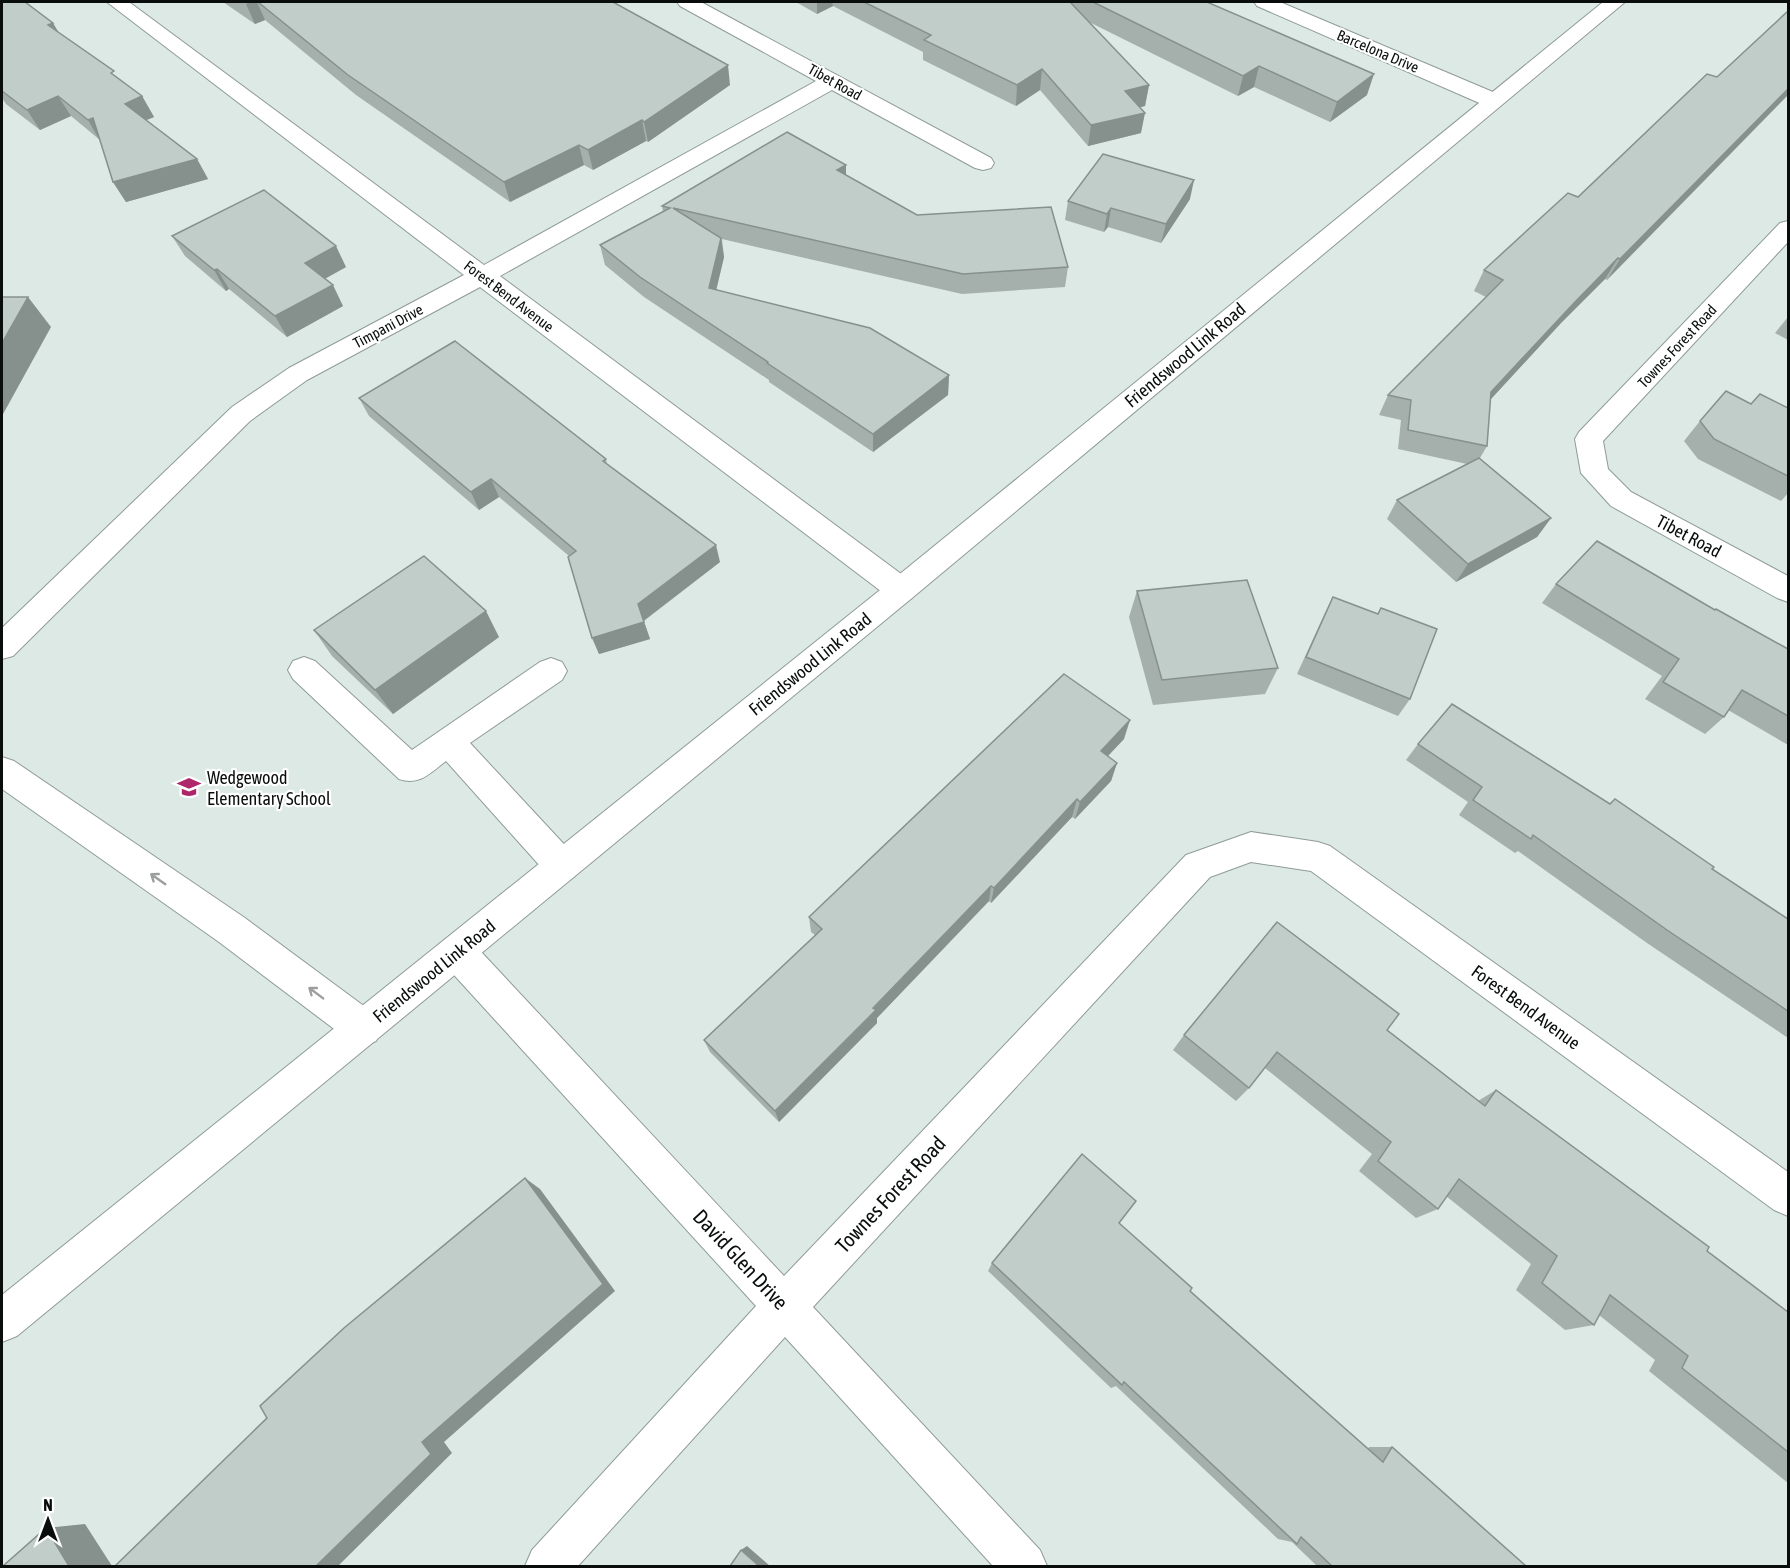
<svg xmlns="http://www.w3.org/2000/svg" width="1790" height="1568" viewBox="0 0 1790 1568" font-family="'Asap Condensed',sans-serif">
	<rect width="100%" height="100%" fill="#dce9e5"/>
	<g fill="none" stroke-linecap="round" stroke-linejoin="round">
		<g stroke="#8f9b98" stroke-width="2">
			<g id="minor">
				<polygon points="107,2 129,2 484,265 816,81 680,6 677,2 701,2 991,158 994,163 991,168 983,170 975,168 832,90 500,276 912,582 916,590 912,598 901,602 890,598 480,287 307,380 250,421 13,656 2,659 2,628 232,407 289,368 464,275"/>
				<polygon points="1254,2 1280,2 1500,95 1503,100 1500,105 1492,106 1484,105 1257,6"/>
				<polygon points="1788,221 1788,242 1603,441 1608,469 1631,492 1788,576 1788,602 1777,598 1611,506 1581,473 1575,439 1579,432 1780,223"/>
				<path d="M304 657 315 661 412 750 540 662 551 658 562 662 567 671 562 680 470 743 574 855 579 866 574 877 562 882 550 877 446 761C430 773 420 786 399 779L293 679 288 670 293 661Z"/>
				<polygon points="2,757 14,761 245,918 376,1015 382,1028 376,1041 363,1046 350,1041 219,942 2,789"/>
				<polygon points="1251,832 1318,842 1330,846 1788,1172 1788,1216 1774,1210 1311,871 1251,862 1210,877 813,1307 1040,1550 1047,1566 993,1566 785,1337 578,1566 525,1566 532,1550 756,1306 444,964 439,952 444,940 457,935 470,940 784,1276 1186,855"/>
			</g>
		</g>
		<g stroke="#8f9b98" stroke-width="2">
			<polygon id="major" points="1603,2 1625,2 912,598 17,1336 2,1342 2,1295 890,582"/>
		</g>
		<use href="#minor" fill="#fff" fill-rule="evenodd"/>
		<use href="#major" fill="#fff" fill-rule="evenodd"/>
	</g>
	<g fill="#a5b0ad">
		<polygon points="2,2 53,23 58,33 142,96 154,117 146,120 197,159 208,179 126,202 113,182 100,140 71,116 40,130 6,104 2,98"/>
		<polygon points="223,2 613,2 730,85 648,142 646,141 593,170 584,165 510,202 356,95 265,20 255,24"/>
		<polygon points="796,2 1207,2 1367,95 1330,122 1254,87 1238,96 1089,22 1149,85 1145,106 1140,107 1141,133 1088,146 1040,90 1016,106 923,60 923,52 833,6 817,14"/>
		<polygon points="1788,11 1607,280 1605,279 1561,323 1490,400 1487,446 1480,458 1551,518 1537,537 1456,582 1387,519 1397,500 1467,464 1398,449 1401,420 1379,415 1388,395 1486,297 1474,291 1484,270 1578,197 1717,77"/>
		<polygon points="846,165 846,175 917,215 1068,267 1065,287 962,294 722,239 724,257 716,290 949,375 948,395 873,452 769,382 769,380 644,297 605,265 600,245 663,212 662,206"/>
		<polygon points="1190,199 1161,243 1108,227 1104,232 1065,220 1068,201"/>
		<polygon points="172,236 346,267 325,279 343,306 287,337 229,289 226,291 185,256"/>
		<polygon points="1788,317 1788,340 1775,333"/>
		<polygon points="359,398 606,459 607,464 720,562 644,621 650,639 599,654 569,556 499,497 479,510 369,416"/>
		<polygon points="1751,404 1788,408 1788,493 1781,501 1698,459 1684,441 1700,421"/>
		<polygon points="1556,584 1715,610 1788,649 1788,745 1728,710 1724,717 1705,734 1645,699 1662,676 1542,603"/>
		<polygon points="1137,591 1278,668 1265,694 1153,705 1129,617"/>
		<polygon points="1333,597 1410,699 1398,716 1297,674 1324,615"/>
		<polygon points="314,630 499,637 393,714 332,656"/>
		<polygon points="1124,739 1107,756 1117,763 1111,781 1075,819 1072,817 991,903 989,901 877,1018 877,1023 779,1122 710,1052 704,1040 815,935 811,932 809,917"/>
		<polygon points="1418,744 1609,804 1615,799 1712,869 1788,919 1788,1038 1647,943 1518,851 1515,853 1459,815 1468,802 1406,760"/>
		<polygon points="1387,1030 1478,1101 1496,1090 1788,1312 1788,1483 1649,1371 1655,1360 1599,1315 1594,1325 1565,1330 1516,1290 1531,1264 1446,1196 1438,1209 1416,1218 1359,1171 1372,1154 1265,1068 1249,1088 1236,1101 1173,1050 1184,1035"/>
		<polygon points="1119,1223 1190,1291 1368,1449 1369,1447 1392,1447 1526,1566 1317,1566 1292,1542 1278,1539 1116,1386 1111,1388 988,1271 992,1263"/>
	</g>
	<g fill="#86908d">
		<polygon points="251,2 257,2 265,20 255,24 246,4"/>
		<polygon points="817,2 832,2 833,6 817,14"/>
		<polygon points="53,23 65,43 48,25"/>
		<polygon points="728,65 730,85 648,142 644,122"/>
		<polygon points="1259,66 1254,87 1238,96 1243,76"/>
		<polygon points="1042,69 1040,90 1016,106 1017,85"/>
		<polygon points="1374,74 1367,95 1330,122 1337,102"/>
		<polygon points="1149,85 1145,106 1122,112 1125,91"/>
		<polygon points="1788,89 1788,95 1607,280 1620,259"/>
		<polygon points="58,96 71,116 40,130 27,110"/>
		<polygon points="142,96 154,117 137,124 125,104"/>
		<polygon points="1145,113 1141,133 1088,146 1091,125"/>
		<polygon points="93,118 100,141 88,120"/>
		<polygon points="642,120 646,141 593,170 588,150"/>
		<polygon points="579,145 584,165 510,202 504,182"/>
		<polygon points="197,159 208,179 126,202 113,182"/>
		<polygon points="846,165 846,185 837,170"/>
		<polygon points="1194,180 1190,199 1161,243 1166,224"/>
		<polygon points="1111,208 1108,227 1104,232 1107,214"/>
		<polygon points="721,238 724,257 712,308 709,288"/>
		<polygon points="336,246 346,267 315,284 305,263"/>
		<polygon points="1618,258 1605,279 1561,323 1479,412 1491,392 1574,303"/>
		<polygon points="217,269 229,289 226,291 214,270"/>
		<polygon points="333,285 343,306 287,337 275,316"/>
		<polygon points="28,297 51,327 2,416 2,343"/>
		<polygon points="949,375 948,395 873,452 873,434"/>
		<polygon points="491,479 499,497 479,510 471,492"/>
		<polygon points="1551,518 1537,537 1456,582 1468,564"/>
		<polygon points="716,545 720,562 643,621 638,604"/>
		<polygon points="486,611 499,637 393,714 375,690"/>
		<polygon points="644,622 650,639 599,654 592,638"/>
		<polygon points="1130,720 1124,739 1095,770 1101,751"/>
		<polygon points="1117,763 1111,781 1075,819 1080,802"/>
		<polygon points="1077,799 1072,817 991,903 994,888"/>
		<polygon points="991,886 989,901 877,1018 877,1023 779,1122 775,1111"/>
		<polygon points="525,1178 540,1189 615,1291 444,1442 452,1453 338,1566 316,1566 422,1442"/>
		<polygon points="85,1524 112,1566 69,1566 46,1528"/>
		<polygon points="747,1546 770,1566 759,1566 741,1550"/>
	</g>
	<g fill="#c0cdc9" stroke="#86908d" stroke-width="1.5">
		<polygon points="2,2 25,2 53,23 48,25 114,71 111,73 142,96 125,104 197,159 113,182 93,118 88,120 58,96 27,110 2,91"/>
		<polygon points="258,2 613,2 728,65 644,122 642,120 588,150 579,145 504,182 348,75"/>
		<polygon points="864,2 1070,2 1149,85 1125,91 1145,113 1091,125 1042,69 1017,85 924,40 931,35"/>
		<polygon points="1093,2 1207,2 1374,74 1337,102 1259,66 1243,76"/>
		<polygon points="1788,11 1788,89 1620,259 1618,258 1574,303 1491,392 1487,446 1408,430 1411,400 1388,395 1503,280 1484,270 1568,193 1578,197 1707,74 1717,77"/>
		<polygon points="787,132 846,165 837,170 917,215 1051,207 1068,267 963,274 673,208 721,238 709,288 870,328 949,375 873,434 767,363 768,362 640,277 600,245 670,208 662,206"/>
		<polygon points="1103,154 1194,180 1166,224 1111,208 1107,214 1068,201"/>
		<polygon points="264,190 336,246 305,263 333,285 275,316 217,269 214,270 172,236"/>
		<polygon points="2,297 28,297 2,343"/>
		<polygon points="455,341 606,459 603,461 716,545 638,604 644,622 592,638 568,557 576,551 491,479 471,492 359,398"/>
		<polygon points="1726,391 1751,404 1760,394 1788,408 1788,476 1714,439 1700,421"/>
		<polygon points="1479,458 1551,518 1468,564 1397,500"/>
		<polygon points="1597,541 1715,610 1716,609 1788,649 1788,716 1742,690 1724,717 1663,682 1679,659 1556,584"/>
		<polygon points="424,556 486,611 375,690 314,630"/>
		<polygon points="1247,580 1278,668 1162,680 1137,591"/>
		<polygon points="1333,597 1378,614 1381,608 1437,629 1410,699 1306,657"/>
		<polygon points="1064,674 1130,720 1101,751 1117,763 1080,802 1077,799 994,888 991,886 873,1008 876,1010 775,1111 704,1040 822,929 809,917"/>
		<polygon points="1452,704 1610,804 1615,799 1714,867 1712,869 1788,919 1788,1011 1667,930 1533,835 1531,839 1473,800 1482,787 1418,744"/>
		<polygon points="1277,922 1399,1014 1387,1030 1485,1106 1496,1090 1709,1247 1707,1251 1788,1312 1788,1452 1682,1368 1688,1356 1610,1295 1594,1325 1542,1283 1557,1256 1459,1179 1438,1209 1378,1161 1391,1142 1277,1052 1249,1088 1184,1035"/>
		<polygon points="1082,1154 1136,1201 1119,1223 1192,1288 1190,1291 1383,1462 1392,1447 1526,1566 1332,1566 1301,1537 1297,1544 1124,1382 1122,1385 992,1263"/>
		<polygon points="525,1178 603,1284 422,1442 431,1454 316,1566 115,1566 267,1418 260,1406 344,1328"/>
		<polygon points="46,1528 69,1566 3,1566"/>
		<polygon points="741,1550 759,1566 730,1566"/>
	</g>
	<defs><path id="oneway-shaft" d="M-6 0H5M1.5-3L5.5 0L1.5 3" fill="none" stroke-width="1.6" stroke-linecap="round" stroke-linejoin="round" transform="scale(1.5)"/></defs>
	<g stroke="#9d9f9e">
		<use href="#oneway-shaft" transform="translate(158 879) rotate(-145)"/>
		<use href="#oneway-shaft" transform="translate(316 993) rotate(-143)"/>
	</g>
	<defs>
		<g id="school-bare" transform="scale(1.8)"><path d="M0-5L7-2L0 1L-7-2ZM-4 1L0 2.5L4 1V4Q0 6-4 4Z" fill="#af276a" stroke="#fff" stroke-width="2.5" paint-order="stroke"/></g>
	</defs>
	<g fill-rule="evenodd">
		<use href="#school-bare" x="189" y="787"/>
	</g>
	<g text-anchor="middle" dominant-baseline="central" stroke-width="4.5" stroke-linejoin="round" paint-order="stroke">
		<g font-size="15" fill="#090e0c" stroke="#fff">
			<text transform="translate(1378 51) rotate(23)">Barcelona Drive</text>
			<text transform="translate(835 82) rotate(29)">Tibet Road</text>
			<text transform="translate(509 296) rotate(37)">Forest Bend Avenue</text>
			<text transform="translate(388 326) rotate(-28)">Timpani Drive</text>
			<text transform="translate(1677 346) rotate(-47)">Townes Forest Road</text>
		</g>
		<g font-size="18" fill="#090e0c" stroke="#fff">
			<text transform="translate(1185 355) rotate(-40)">Friendswood Link Road</text>
			<text transform="translate(1689 536) rotate(28)">Tibet Road</text>
			<text transform="translate(810 664) rotate(-39)">Friendswood Link Road</text>
			<text transform="translate(434 971) rotate(-39)">Friendswood Link Road</text>
			<text transform="translate(1526 1007) rotate(36)">Forest Bend Avenue</text>
		</g>
		<g font-size="18" fill="#090e0c" stroke="#fff" text-anchor="start">
			<text x="207" y="777">Wedgewood<tspan x="207" dy="21">Elementary School</tspan></text>
		</g>
		<g font-size="21" fill="#090e0c" stroke="#fff">
			<text transform="translate(890 1194) rotate(-47)">Townes Forest Road</text>
			<text transform="translate(741 1259) rotate(47)">David Glen Drive</text>
		</g>
	</g>
	<rect width="1790" height="1568" fill="none" stroke="#090e0c" stroke-width="6"/>
	<g transform="translate(48 1520)" stroke="#ffffff" stroke-width="4.5" paint-order="stroke">
	<path d="M0-4.5L10 22L0 15L-10 22Z" fill="#090e0c"/>
	<text y="-9" font-size="16" font-weight="bold" text-anchor="middle" fill="#090e0c">N</text>
	</g>
</svg>
